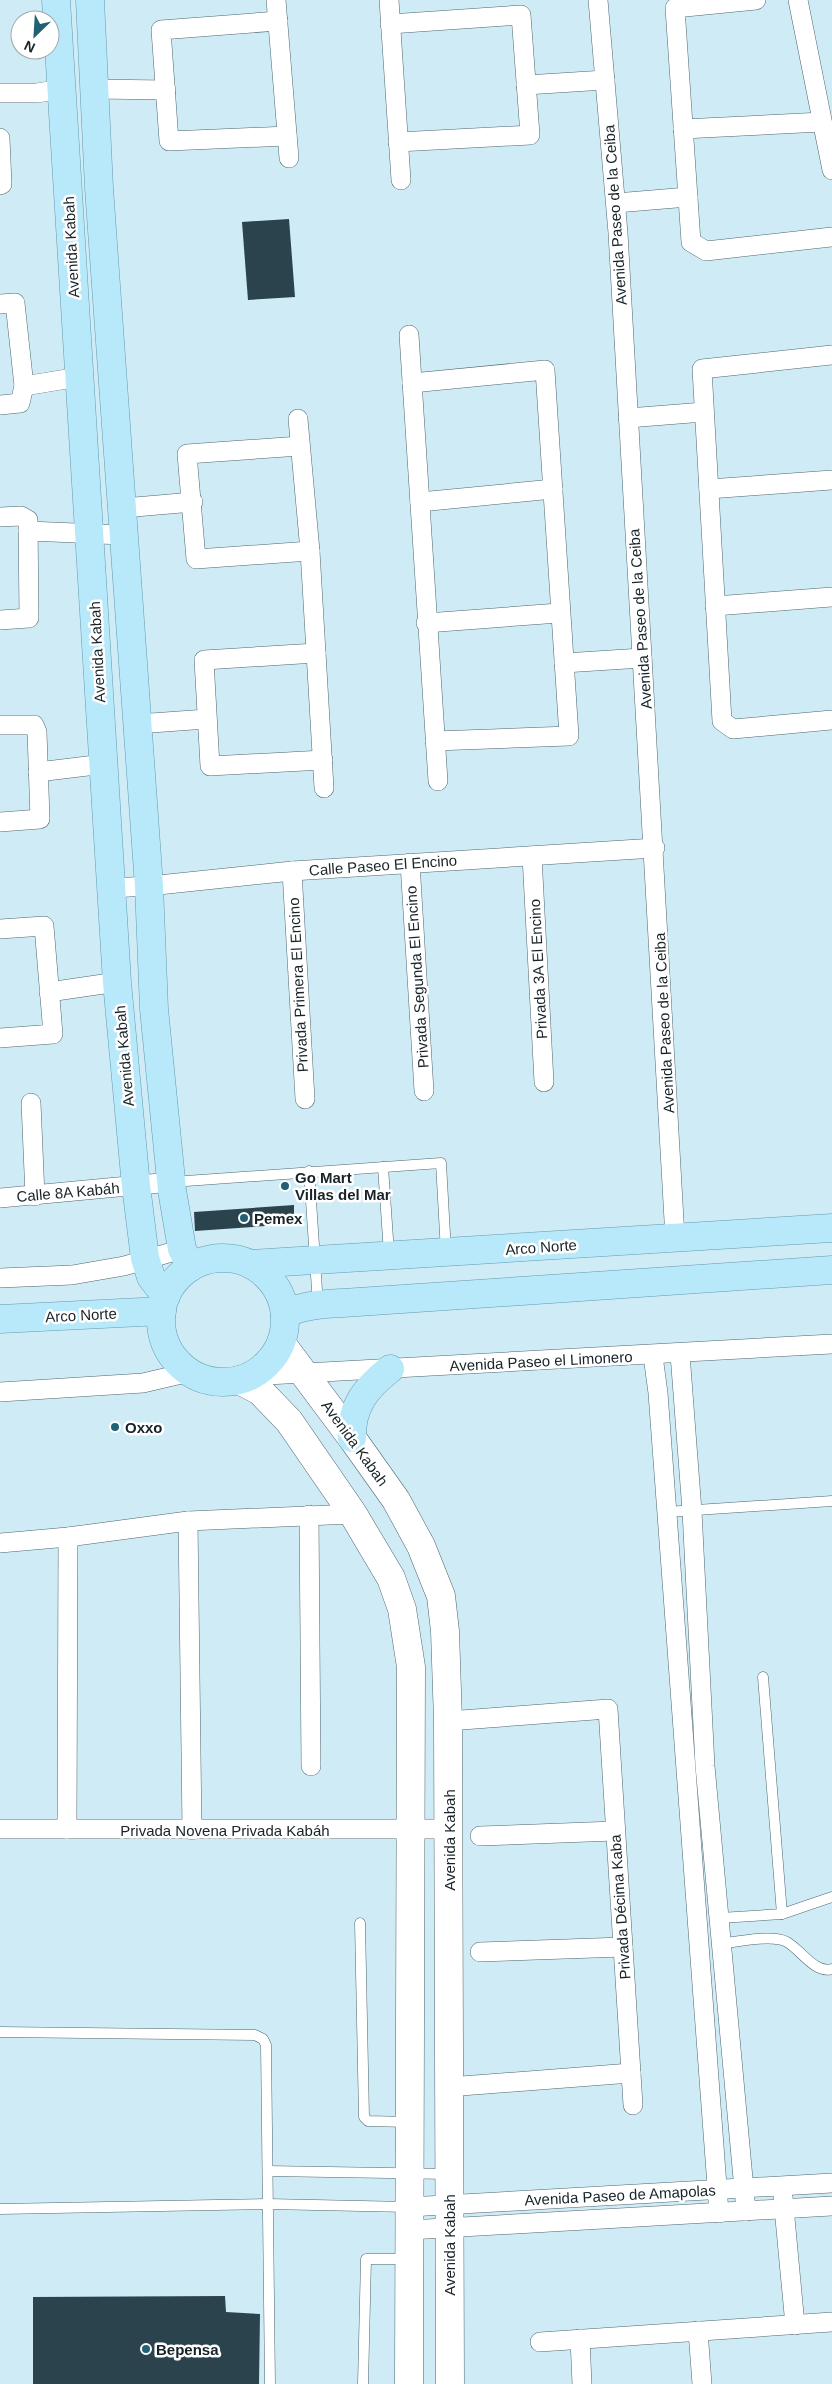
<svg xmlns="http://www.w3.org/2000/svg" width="832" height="2384" viewBox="0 0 832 2384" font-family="Arial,sans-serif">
	<rect width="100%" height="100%" fill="#cfebf6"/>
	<g fill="#2b434c">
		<polygon points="289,219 295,297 248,300 242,222"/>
		<polygon points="294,1205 294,1224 195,1231 194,1212"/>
		<polygon points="225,2296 226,2312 260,2314 259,2384 33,2384 33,2297"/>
	</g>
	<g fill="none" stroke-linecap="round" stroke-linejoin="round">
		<g stroke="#4d6670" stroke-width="11">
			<g id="service">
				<polyline points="383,1167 389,1253"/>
				<polyline points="309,1171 318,1305"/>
				<polyline points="172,1182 441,1163 446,1252"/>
				<polyline points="666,1512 832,1501"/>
				<polyline points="763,1677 782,1914"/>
				<polyline points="720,1918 782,1914 832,1897"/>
				<polyline points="360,1923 364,2117 368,2121 408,2122"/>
				<path d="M722 1943C739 1942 773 1934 787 1942 801 1950 815 1974 832 1969"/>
				<polyline points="0,2032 255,2035 263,2039 266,2045 270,2384"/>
				<polyline points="268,2171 449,2174"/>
				<polyline points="0,2209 268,2204 408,2207"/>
				<polyline points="363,2384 366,2259 408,2259"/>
			</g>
		</g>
		<g stroke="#4d6670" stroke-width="20">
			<g id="minor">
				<polyline points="276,0 289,158"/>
				<polyline points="389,0 401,180"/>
				<polyline points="598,0 618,233 675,1238"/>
				<polyline points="756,0 675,8 691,242 706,251 832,237"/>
				<polyline points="798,0 832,170"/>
				<polyline points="278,21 161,30 169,141 287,136"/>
				<polyline points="390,24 521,15 530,135 398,142"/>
				<polyline points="526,85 605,80"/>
				<polyline points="94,89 166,90"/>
				<polyline points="0,93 37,93 62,89"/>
				<polyline points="683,129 822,122"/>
				<polyline points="0,138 2,184 0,185"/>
				<polyline points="616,203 688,197"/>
				<polyline points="0,304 15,303 24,386 20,403 0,405"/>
				<polyline points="409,335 438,781"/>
				<polyline points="832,355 702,369 722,721 733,729 832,720"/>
				<polyline points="412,383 545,370 569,736 435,741"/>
				<polyline points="24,386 79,377"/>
				<polyline points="628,418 704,412"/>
				<polyline points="298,419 310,551 324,788"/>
				<polyline points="300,446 187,454 196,559 310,551"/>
				<polyline points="709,489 832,480"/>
				<polyline points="420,502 553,489"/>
				<polyline points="123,508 193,502"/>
				<polyline points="0,517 21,516 28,520 29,618 0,620"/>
				<polyline points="28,531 123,535"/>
				<polyline points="715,606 832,597"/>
				<polyline points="426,623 559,613"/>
				<polyline points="316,653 204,660 210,766 323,760"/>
				<polyline points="564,663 642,658"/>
				<polyline points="137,724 207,719"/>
				<polyline points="0,725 34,725 37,732 40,819 0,822"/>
				<polyline points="38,772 104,764"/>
				<polyline points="532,856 544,1082"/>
				<polyline points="410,863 424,1091"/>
				<polyline points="292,871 305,1099"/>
				<polyline points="111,888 149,886 292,871 655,848"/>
				<polyline points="0,929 44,926 53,1034 0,1038"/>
				<polyline points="49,992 117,982"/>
				<polyline points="31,1103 35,1196"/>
				<polyline points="0,1198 171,1182"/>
				<polyline points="0,1278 72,1275 124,1266 182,1249"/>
				<polyline points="680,1354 692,1511 705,1766 746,2211"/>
				<polyline points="653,1356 658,1393 719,2213"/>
				<polyline points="249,1376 832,1344"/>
				<polyline points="0,1392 143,1383 190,1372"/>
				<polyline points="309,1515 311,1766"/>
				<polyline points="188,1521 192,1830"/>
				<polyline points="0,1543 68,1537 188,1521 353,1514"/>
				<polyline points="448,1721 608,1709 633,2105"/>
				<polyline points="0,1829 449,1829"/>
				<polyline points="67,1829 68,1537"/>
				<polyline points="480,1836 615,1831"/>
				<polyline points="480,1952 623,1947"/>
				<polyline points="448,2087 631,2073"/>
				<polyline points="783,2197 795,2325"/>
				<polyline points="409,2207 832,2183"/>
				<polyline points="409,2230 832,2206"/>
				<polyline points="698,2331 702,2384"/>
				<polyline points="580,2339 582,2384"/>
				<polyline points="540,2342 832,2322"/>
			</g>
		</g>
		<g stroke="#4d6670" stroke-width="29">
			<g id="secondary">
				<polyline points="281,1343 352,1438 396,1500 421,1546 441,1596 445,1631 448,1721 450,2384"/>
				<polyline points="239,1380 260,1391 289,1421 353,1514 391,1578 402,1609 411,1667 409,2384"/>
			</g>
		</g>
		<g stroke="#619baf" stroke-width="29">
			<g id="primary">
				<polyline points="56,0 117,982 136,1186 145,1258 151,1277 166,1296"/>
				<polyline points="90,0 99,188 149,886 154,1009 172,1190 182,1249 191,1267"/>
				<circle cx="223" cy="1320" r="62"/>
				<polyline points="251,1264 832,1228"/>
				<path d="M285 1314C302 1305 324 1304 343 1303L832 1270"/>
				<polyline points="0,1319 162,1311"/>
				<path d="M352 1438C351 1406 366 1388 390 1369"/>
			</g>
		</g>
		<use href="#service" stroke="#fff" stroke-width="10"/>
		<use href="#minor" stroke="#fff" stroke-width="19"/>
		<use href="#secondary" stroke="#fff" stroke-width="28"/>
		<use href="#primary" stroke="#b8e9fb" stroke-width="28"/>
	</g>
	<g fill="#206176" stroke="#fff" stroke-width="2">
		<circle cx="285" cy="1186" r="5"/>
		<circle cx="244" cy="1218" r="5"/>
		<circle cx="115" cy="1427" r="5"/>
		<circle cx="146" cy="2349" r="5"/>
	</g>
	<g text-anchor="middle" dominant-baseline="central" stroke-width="5" stroke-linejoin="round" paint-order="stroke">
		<g font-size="15" fill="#182327" stroke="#fff">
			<text transform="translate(615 215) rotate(-94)">Avenida Paseo de la Ceiba</text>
			<text transform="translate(71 247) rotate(-93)">Avenida Kabah</text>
			<text transform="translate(640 619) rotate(-94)">Avenida Paseo de la Ceiba</text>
			<text transform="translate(97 652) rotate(-93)">Avenida Kabah</text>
			<text transform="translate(383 865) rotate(-4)">Calle Paseo El Encino</text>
			<text transform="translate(538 969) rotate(-93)">Privada 3A El Encino</text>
			<text transform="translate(417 977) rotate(-94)">Privada Segunda El Encino</text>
			<text transform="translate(298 985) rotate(-93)">Privada Primera El Encino</text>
			<text transform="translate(664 1023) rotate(-93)">Avenida Paseo de la Ceiba</text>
			<text transform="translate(124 1056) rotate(-95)">Avenida Kabah</text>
			<text transform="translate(68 1192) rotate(-5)">Calle 8A Kabáh</text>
			<text transform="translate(541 1247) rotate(-4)">Arco Norte</text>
			<text transform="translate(81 1315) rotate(-3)">Arco Norte</text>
			<text transform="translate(541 1361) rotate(-3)">Avenida Paseo el Limonero</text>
			<text transform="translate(355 1443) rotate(54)">Avenida Kabah</text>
			<text x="225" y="1830">Privada Novena Privada Kabáh</text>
			<text transform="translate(449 1840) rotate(-90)">Avenida Kabah</text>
			<text transform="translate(620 1907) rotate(-94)">Privada Décima Kaba</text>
			<text transform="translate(620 2195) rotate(-3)">Avenida Paseo de Amapolas</text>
			<text transform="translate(449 2245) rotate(-90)">Avenida Kabah</text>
		</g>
		<g font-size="15" font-weight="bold" fill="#182327" stroke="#fff" text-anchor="start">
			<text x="295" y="1177">Go Mart<tspan x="295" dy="17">Villas del Mar</tspan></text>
			<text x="254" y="1218">Pemex</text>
			<text x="125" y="1427">Oxxo</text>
			<text x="156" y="2349">Bepensa</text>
		</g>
	</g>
	<g transform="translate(35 35) rotate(205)"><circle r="24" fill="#ffffff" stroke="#a3a7a9"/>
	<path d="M0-4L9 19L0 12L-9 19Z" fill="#206176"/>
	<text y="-8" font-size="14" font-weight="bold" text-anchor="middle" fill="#182327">N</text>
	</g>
</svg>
